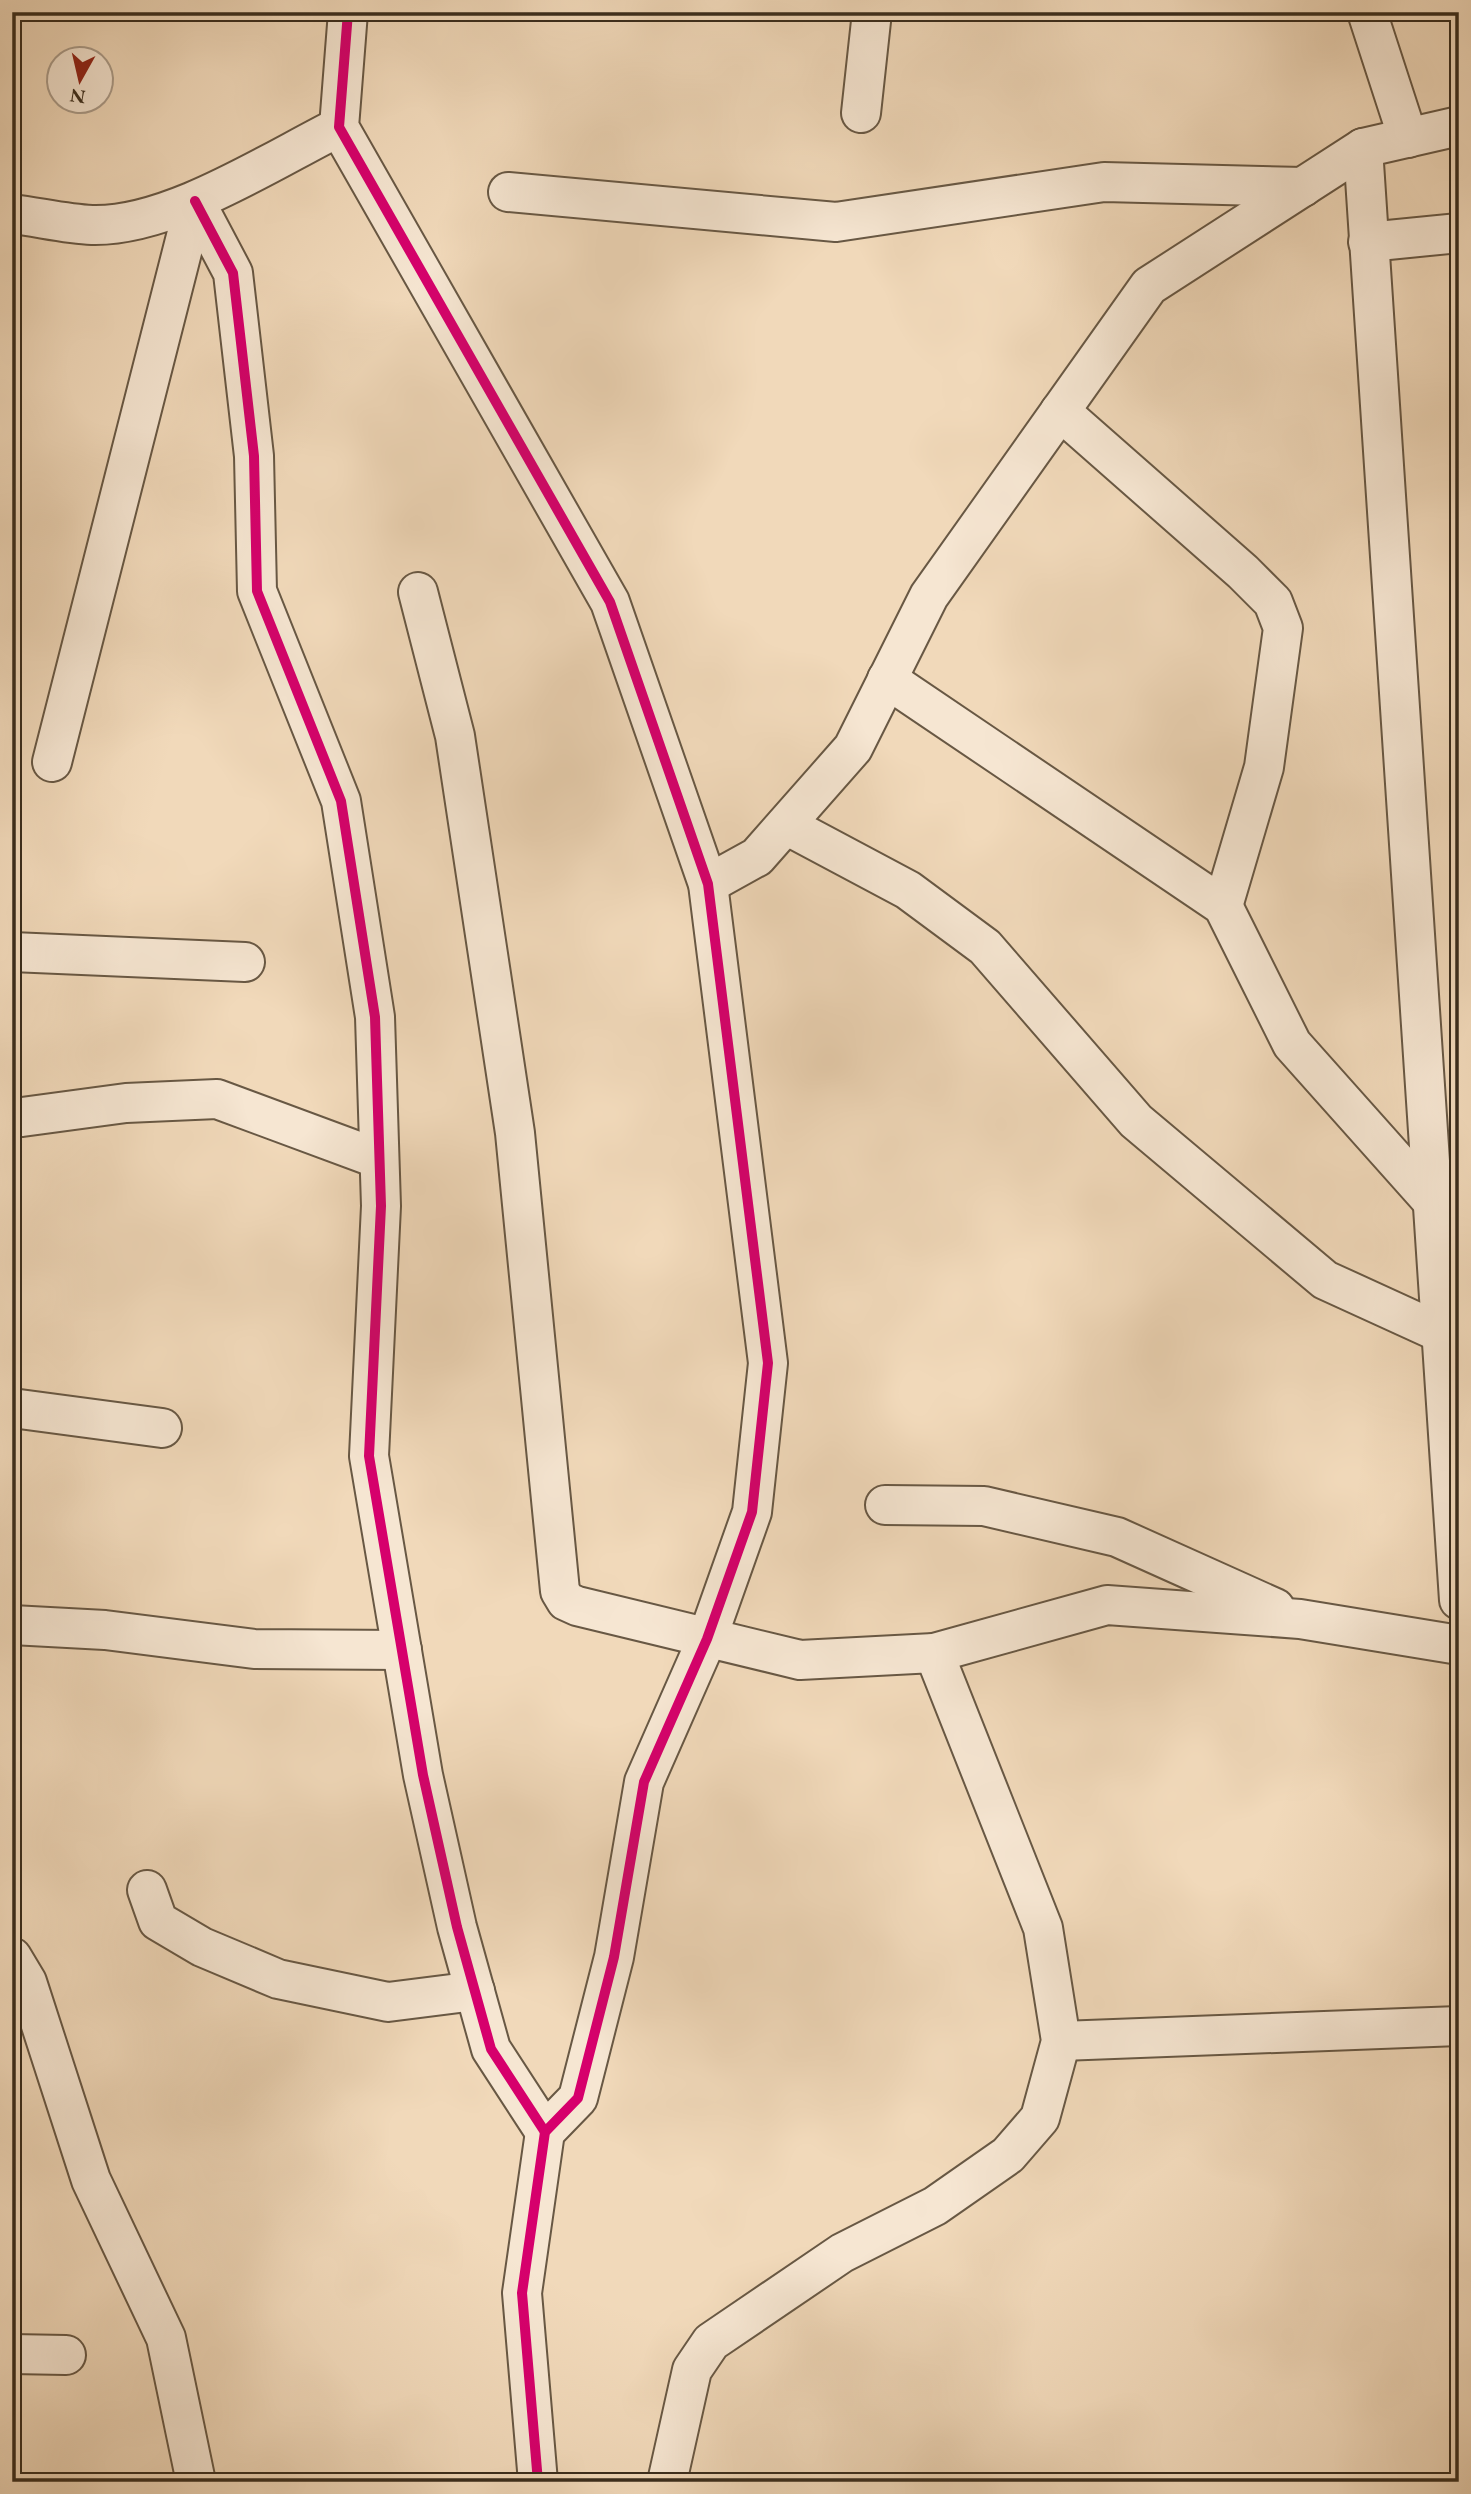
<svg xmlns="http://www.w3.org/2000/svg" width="1471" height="2494" viewBox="0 0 1471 2494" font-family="'EB Garamond',serif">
	<rect width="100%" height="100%" fill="#f1d9ba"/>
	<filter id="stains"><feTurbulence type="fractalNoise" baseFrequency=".00286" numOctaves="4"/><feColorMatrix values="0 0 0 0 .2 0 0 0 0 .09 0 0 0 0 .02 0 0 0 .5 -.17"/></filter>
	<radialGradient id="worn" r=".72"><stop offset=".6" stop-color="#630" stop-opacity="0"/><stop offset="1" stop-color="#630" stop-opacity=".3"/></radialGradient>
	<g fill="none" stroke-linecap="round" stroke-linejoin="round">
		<g stroke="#685844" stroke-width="42">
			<g id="minor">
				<polyline points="348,12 339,127 610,602 708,884 768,1363 752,1512 707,1639 644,1782 614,1957 578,2098 545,2132 522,2293 538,2482"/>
				<polyline points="1367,12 1408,138"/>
				<polyline points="861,113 872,12"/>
				<polyline points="1459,126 1363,148 1459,1600"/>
				<polyline points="508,192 836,222 1104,182 1303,187"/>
				<polyline points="195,201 233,273 254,456 257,591 341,801 375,1017 381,1206 369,1456 423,1775 457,1927 491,2049 545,2132"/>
				<path d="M12 214C38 217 66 224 92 225 170 227 269 162 339 127"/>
				<polyline points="1368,242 1459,233"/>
				<polyline points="1060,411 1243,572 1273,602 1283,628 1264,767 1223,906"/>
				<polyline points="418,592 455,736 515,1133 560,1591 566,1601 577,1606 800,1660 934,1653 1107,1605 1300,1619 1459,1645"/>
				<polyline points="887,679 1223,906 1292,1044 1432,1201"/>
				<polyline points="52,762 195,201"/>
				<polyline points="786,825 908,890 985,947 1136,1121 1325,1280 1441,1333"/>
				<polyline points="708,884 757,857 853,748 929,596 1149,286 1363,148"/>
				<polyline points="12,952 245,962"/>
				<polyline points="22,1117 126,1103 217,1099 379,1159"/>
				<polyline points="12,1408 162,1428"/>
				<polyline points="885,1505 984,1506 1117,1537 1275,1608"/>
				<polyline points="12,1625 105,1630 254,1649 402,1650"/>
				<polyline points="147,1890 158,1921 202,1947 278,1979 388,2002 475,1991"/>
				<polyline points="12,1957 27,1982 91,2180 166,2338 196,2482"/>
				<polyline points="1061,2041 1459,2026"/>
				<polyline points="12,2354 66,2355"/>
				<polyline points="667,2482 692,2370 711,2342 842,2253 935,2206 1008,2155 1040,2118 1061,2041 1043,1928 934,1653"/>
			</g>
		</g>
		<use href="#minor" stroke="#f6e6d2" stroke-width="38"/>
		<g stroke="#f6e6d2" stroke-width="15">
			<g id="cycleway">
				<polyline points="348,12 339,127 610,602 708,884 768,1363 752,1512 707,1639 644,1782 614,1957 578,2098 545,2132 522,2293 538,2482"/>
				<polyline points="195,201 233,273 254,456 257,591 341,801 375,1017 381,1206 369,1456 423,1775 457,1927 491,2049 545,2132"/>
			</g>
		</g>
		<use href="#cycleway" stroke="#d6006c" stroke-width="10"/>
	</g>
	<rect width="1471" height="2494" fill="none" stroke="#f1d9ba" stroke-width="42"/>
	<rect x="14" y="14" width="1443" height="2466" fill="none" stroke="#3a2d1d" stroke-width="3.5"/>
	<rect x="21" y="21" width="1429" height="2452" fill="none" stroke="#3a2d1d" stroke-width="2"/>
	<g transform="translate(80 80) rotate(188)"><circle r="33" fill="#f6e6d2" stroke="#ab9c8a" stroke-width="2"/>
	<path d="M0-5L12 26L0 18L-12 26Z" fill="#8f2418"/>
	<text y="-10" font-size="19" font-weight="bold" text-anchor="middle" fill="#3a2d1d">N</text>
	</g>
	<rect width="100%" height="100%" filter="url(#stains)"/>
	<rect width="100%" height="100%" fill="url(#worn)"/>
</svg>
